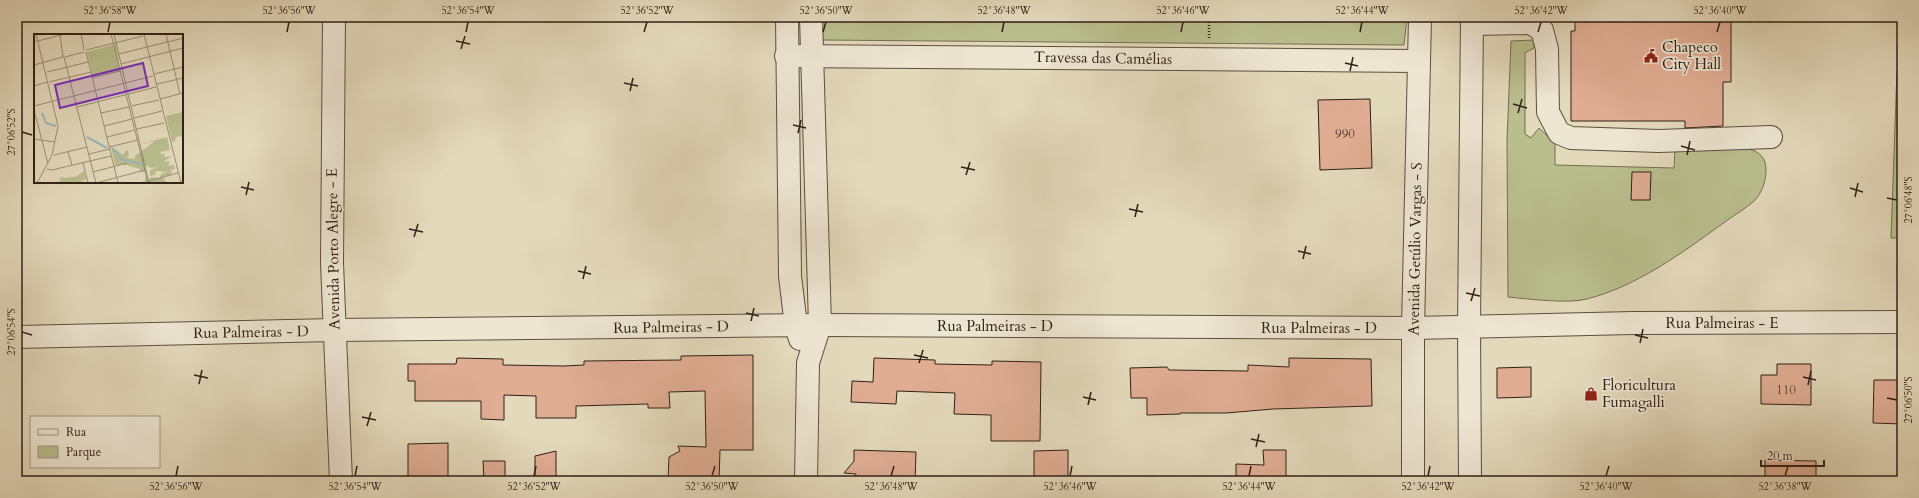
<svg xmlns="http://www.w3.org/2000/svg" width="1919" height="498" viewBox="0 0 1919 498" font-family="Cardo,serif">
	<rect width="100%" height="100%" fill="#e3d9bb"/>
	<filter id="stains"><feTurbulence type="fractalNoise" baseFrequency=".005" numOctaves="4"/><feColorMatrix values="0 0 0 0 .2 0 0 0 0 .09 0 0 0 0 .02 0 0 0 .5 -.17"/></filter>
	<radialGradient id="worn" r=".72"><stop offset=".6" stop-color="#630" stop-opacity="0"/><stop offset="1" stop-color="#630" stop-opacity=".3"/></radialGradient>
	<g fill="#b9be8d" stroke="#746f51">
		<polygon points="823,17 1407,17 1404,45 822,40"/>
		<path d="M1534 40V48L1525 53V134L1531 138 1539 128 1555 143V165L1674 168 1675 148 1749 149C1760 152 1766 158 1766 170 1766 181 1762 193 1754 201 1745 209 1733 216 1722 224 1682 253 1637 286 1587 299 1568 304 1529 299 1508 297L1507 140 1511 41Z"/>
		<polygon points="1897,70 1902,70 1902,238 1891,238"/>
	</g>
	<g fill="#e0ad93" stroke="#302015">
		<polygon points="1575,17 1731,17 1731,82 1723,82 1723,126 1685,128 1685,121 1571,121 1571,31 1575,31"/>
		<polygon points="1370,99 1372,168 1320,170 1318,100"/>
		<polygon points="1632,172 1651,172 1650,200 1631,200"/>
		<polygon points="753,355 753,450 720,450 719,481 668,481 669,457 680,451 678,446 706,447 705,391 669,392 670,408 648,408 648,404 576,406 576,418 536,418 536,396 504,395 504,420 481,419 481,401 415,401 415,381 408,381 408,364 456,364 457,358 503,359 503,365 564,366 584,365 584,361 681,360 681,356"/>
		<polygon points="874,358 935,360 935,364 992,365 992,361 1041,362 1040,441 991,441 991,415 954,414 955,393 897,391 896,404 851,402 852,381 873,382"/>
		<polygon points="1289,358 1371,359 1372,406 1273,409 1226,413 1180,413 1180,414 1147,415 1147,398 1131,398 1130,368 1167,367 1169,370 1248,371 1248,365 1289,367"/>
		<polygon points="1777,364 1811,364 1811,405 1761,404 1761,375 1777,375"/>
		<polygon points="1531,367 1531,397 1497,398 1497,368"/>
		<polygon points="1874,380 1902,380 1902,424 1873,423"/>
		<polygon points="448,443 448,481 408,481 408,444"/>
		<polygon points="854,450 916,452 915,481 855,481 856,474 844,473 854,461"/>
		<polygon points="1068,450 1068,481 1034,481 1034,451"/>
		<polygon points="1263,450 1286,450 1286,481 1236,481 1236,464 1264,465"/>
		<polygon points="556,451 556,481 535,481 535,456"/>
		<polygon points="1765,460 1816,461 1816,481 1765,481"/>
		<polygon points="483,461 505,461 505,481 484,481"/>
	</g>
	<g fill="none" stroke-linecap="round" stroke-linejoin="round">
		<g stroke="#5d4e3e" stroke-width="24">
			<g id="minor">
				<polyline points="334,17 332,263 341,481"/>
				<polyline points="787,17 790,276 796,326 800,339"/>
				<polyline points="1472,24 1530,23 1542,30 1547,49 1548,112 1559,133 1571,138 1659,141 1771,137"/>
				<polyline points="786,56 1419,61"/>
				<polyline points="17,337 334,330 820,325 1413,328 1633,323 1902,322"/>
				<polyline points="806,481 808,363 820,325 811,17"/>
				<polyline points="1413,481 1413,328 1420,17"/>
				<polyline points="1470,481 1469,327 1472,17"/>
			</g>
		</g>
		<polyline stroke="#302015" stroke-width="2.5" stroke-dasharray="1 2" stroke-linecap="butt" points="1209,38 1209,17"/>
		<use href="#minor" stroke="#ede6d3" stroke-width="22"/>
	</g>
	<path fill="none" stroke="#302015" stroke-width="1.5" d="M108 32 110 22M287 32 289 22M466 32 468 22M644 32 647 22M823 32 826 22M1002 32 1004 22M1181 32 1183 22M1360 32 1362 22M1538 32 1541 22M1717 32 1720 22M456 41 470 44M461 49 465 36M1345 63 1358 66M1350 71 1353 57M624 83 638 86M630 91 633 78M1513 104 1527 108M1518 113 1522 99M793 125 806 128M22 132 32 135M798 133 801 120M1681 146 1695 150M1687 155 1690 141M961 167 975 170M966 175 970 162M241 187 254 190M1850 188 1863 192M246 195 249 182M1855 197 1858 183M1887 198 1897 200M1129 209 1143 212M1135 217 1138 204M409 229 423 232M414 237 418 224M1298 251 1311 254M1303 259 1306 246M578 271 591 274M583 279 586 266M1466 293 1480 296M1471 301 1475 288M746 313 759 316M751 321 754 308M22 332 32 335M1635 335 1648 338M1640 343 1643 329M914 355 928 358M919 363 923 350M194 375 208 378M1803 377 1816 380M199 384 202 370M1808 385 1811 371M1083 397 1096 400M1887 398 1897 400M1088 405 1091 392M362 417 376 420M367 426 371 412M1251 439 1265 442M1256 447 1259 434M176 476 178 466M355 476 357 466M534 476 536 466M712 476 715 466M891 476 894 466M1070 476 1072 466M1249 476 1251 466M1428 476 1430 466M1606 476 1609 466M1785 476 1788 466"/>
	<defs>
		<g id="civic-bare" transform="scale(1.08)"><path d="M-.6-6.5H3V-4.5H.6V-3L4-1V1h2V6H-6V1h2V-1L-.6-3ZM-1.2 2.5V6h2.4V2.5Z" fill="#8f2418" stroke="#ede6d3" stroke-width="2.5" paint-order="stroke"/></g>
		<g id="shop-bare" transform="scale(1.08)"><path d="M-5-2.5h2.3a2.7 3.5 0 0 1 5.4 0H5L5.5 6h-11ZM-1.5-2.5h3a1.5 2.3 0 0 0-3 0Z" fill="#8f2418" stroke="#ede6d3" stroke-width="2.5" paint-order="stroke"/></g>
	</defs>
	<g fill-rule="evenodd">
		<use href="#civic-bare" x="1651" y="56"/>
		<use href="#shop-bare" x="1591" y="394"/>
	</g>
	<g text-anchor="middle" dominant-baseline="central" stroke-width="3.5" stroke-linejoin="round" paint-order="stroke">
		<g font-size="13" fill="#5c4334">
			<text x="1345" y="134">990</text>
			<text x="1786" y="390">110</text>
		</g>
		<g font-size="15" fill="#302015" stroke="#ede6d3" text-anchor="start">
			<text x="1662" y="47">Chapeco<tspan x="1662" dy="17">City Hall</tspan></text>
			<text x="1602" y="385">Floricultura<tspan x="1602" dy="17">Fumagalli</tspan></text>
		</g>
		<g font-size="15" fill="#302015" stroke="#ede6d3">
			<text transform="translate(1103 58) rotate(1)">Travessa das Camélias</text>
			<text transform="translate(333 249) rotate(-91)">Avenida Porto Alegre - E</text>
			<text transform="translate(1415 249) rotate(-89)">Avenida Getúlio Vargas - S</text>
			<text x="1722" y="323">Rua Palmeiras - E</text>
			<text x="995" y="326">Rua Palmeiras - D</text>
			<text transform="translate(671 327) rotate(-1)">Rua Palmeiras - D</text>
			<text x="1319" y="328">Rua Palmeiras - D</text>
			<text transform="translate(251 332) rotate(-1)">Rua Palmeiras - D</text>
		</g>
	</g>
	<g transform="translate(34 34)">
		<rect width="149" height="149" fill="#e3d9bb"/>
		<path d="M82 10 86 37 59 43 53 18ZM149 78V105L147 102 142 103 141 107 138 108 132 82ZM133 103 136 116 126 118 128 121 130 119 131 123 138 122 129 128 136 127 134 132 140 131 141 135 137 136 138 140 129 143 132 148 105 149 111 147 112 141 114 146 117 143 126 144 127 140 134 138 122 137 121 141 116 142V136L124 133 117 134 112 131V138H106V135L93 131H81L77 113 89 121 93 115 95 121 93 124 100 125 101 122 121 107 103 111ZM50 137 52 145 45 149H24L28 142 29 144 41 143Z" fill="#b9be8d"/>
		<path fill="none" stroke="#9ab7bc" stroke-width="2" d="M8 79 12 89 22 92M53 103 73 114M78 114 85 120 86 125 108 130"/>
		<path fill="none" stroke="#9b8f79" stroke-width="1" d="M2 0 24 92 18 121 3 149M47 0 50 16M77 0 114 149M80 0 115 149M110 0 147 149M132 0 146 60M26 1 29 23 30 21M0 8 31 0M52 16 109 2M52 18 84 149M85 20 149 4M30 23 62 149M31 23 50 18M87 30 149 14M0 31 29 23M13 38 54 28M120 40 149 33M58 44 86 37M15 48 57 38M123 50 149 44M0 52 13 48M126 65 149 59M0 72 119 42M97 72 125 66M43 73 122 53M0 76 14 130M67 79 95 73M100 84 128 77M70 92 98 85M103 95 130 89M73 103 101 96M0 105 21 108M75 113 104 106M34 118 38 131M55 120 76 115M20 121 53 113M49 129 54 149M13 135 18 136 77 122M59 138 93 129M115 147 144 139M62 149 111 136"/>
		<path fill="#7b2cbf" fill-opacity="0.15" stroke="#7b2cbf" stroke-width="2" d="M109 29 114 52 26 74 21 51Z"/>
		<rect width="149" height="149" fill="none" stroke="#302015" stroke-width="2"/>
	</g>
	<rect width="1919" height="498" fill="none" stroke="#e3d9bb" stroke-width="44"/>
	<rect x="30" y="416" width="130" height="52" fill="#ede6d3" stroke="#a19787"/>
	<rect x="38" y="429" width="20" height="6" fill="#ede6d3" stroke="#a19787"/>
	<text x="66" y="436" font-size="12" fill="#302015">Rua</text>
	<rect x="38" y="446" width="20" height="12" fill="#b9be8d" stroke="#a19787"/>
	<text x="66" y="456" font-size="12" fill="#302015">Parque</text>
	<path d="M1761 460v6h63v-6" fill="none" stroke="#302015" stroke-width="2"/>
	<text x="1767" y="460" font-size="12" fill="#302015" stroke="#ede6d3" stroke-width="3" paint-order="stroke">20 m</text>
	<rect x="22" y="22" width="1875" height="454" fill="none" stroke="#302015" stroke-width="1.5"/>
	<g font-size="10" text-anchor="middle" fill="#302015">
		<text x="110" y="14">52°36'58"W</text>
		<text x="289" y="14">52°36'56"W</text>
		<text x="468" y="14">52°36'54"W</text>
		<text x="647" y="14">52°36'52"W</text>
		<text x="826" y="14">52°36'50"W</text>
		<text x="1004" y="14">52°36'48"W</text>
		<text x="1183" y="14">52°36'46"W</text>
		<text x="1362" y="14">52°36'44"W</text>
		<text x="1541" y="14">52°36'42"W</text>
		<text x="1720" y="14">52°36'40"W</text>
		<text transform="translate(11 132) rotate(-90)" y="4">27°06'52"S</text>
		<text transform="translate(1908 200) rotate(-90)" y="4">27°06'48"S</text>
		<text transform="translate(11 332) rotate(-90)" y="4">27°06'54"S</text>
		<text transform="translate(1908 400) rotate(-90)" y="4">27°06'50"S</text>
		<text x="176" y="490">52°36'56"W</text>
		<text x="355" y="490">52°36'54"W</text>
		<text x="534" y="490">52°36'52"W</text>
		<text x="712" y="490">52°36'50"W</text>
		<text x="891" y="490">52°36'48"W</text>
		<text x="1070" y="490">52°36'46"W</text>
		<text x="1249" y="490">52°36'44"W</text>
		<text x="1428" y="490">52°36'42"W</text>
		<text x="1606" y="490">52°36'40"W</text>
		<text x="1785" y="490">52°36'38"W</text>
	</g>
	<rect width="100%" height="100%" filter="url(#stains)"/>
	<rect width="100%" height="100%" fill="url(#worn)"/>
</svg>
